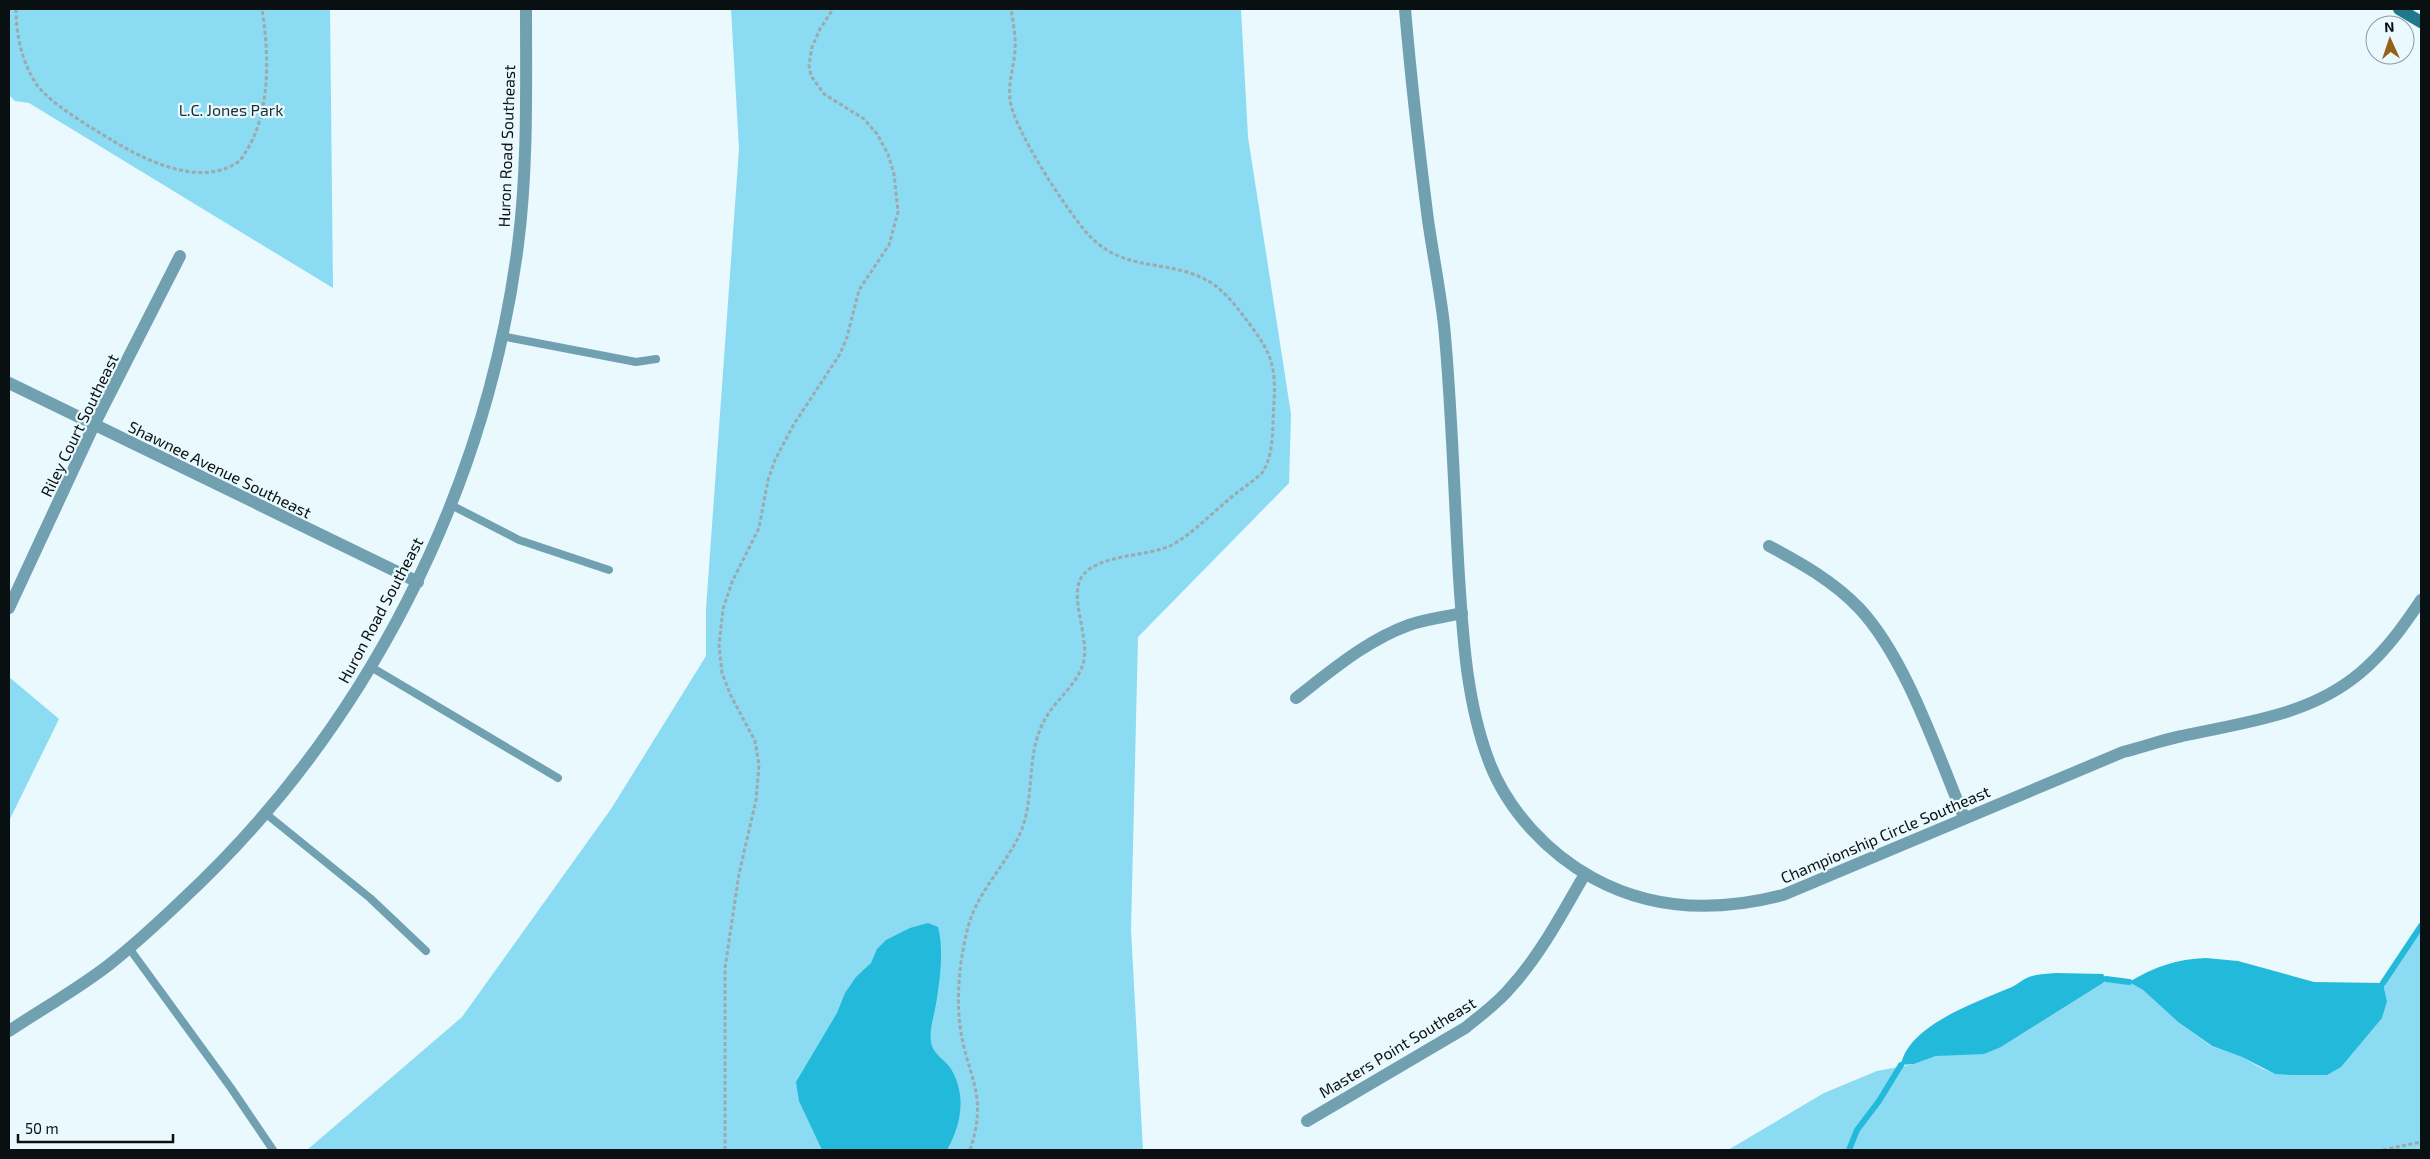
<svg xmlns="http://www.w3.org/2000/svg" width="2430" height="1159" viewBox="0 0 2430 1159" font-family="'Exo 2',sans-serif">
	<rect width="100%" height="100%" fill="#e9f9fe"/>
	<g fill="#8bdbf2">
		<polygon points="9,9 330,9 333,288 29,103 15,101 9,95"/>
		<polygon points="731,9 1241,9 1248,137 1291,414 1289,483 1138,637 1131,930 1143,1150 307,1150 462,1017 611,809 706,656 706,609 739,149"/>
		<polygon points="9,677 59,719 9,821"/>
		<polygon points="2421,926 2421,1150 1728,1150 1824,1093 1877,1071 1914,1064 1936,1056 2001,1047 2103,983 2106,979 2129,982 2143,990 2178,1022 2211,1046 2242,1057 2261,1068 2275,1074 2327,1075 2387,1001 2383,983"/>
	</g>
	<g fill="#23b9db">
		<path d="M928 923 938 927C944 950 940 980 936 1004 934 1017 929 1029 931 1042 933 1055 945 1059 951 1069 967 1096 961 1125 947 1150H822L799 1101 796 1082 837 1013 845 993 856 977 871 963 877 949 886 940 910 928Z"/>
		<path d="M2206 958 2238 961 2314 982 2383 983 2387 1001 2382 1018 2341 1067 2327 1075H2292L2275 1074 2242 1057 2212 1046 2178 1022 2143 990 2129 982C2154 967 2177 959 2206 958Z"/>
		<path d="M2056 973 2103 974 2106 979 2103 983 2001 1047 1984 1054 1936 1056 1914 1064 1901 1065C1908 1025 1979 1001 2012 987 2018 984 2023 979 2029 977 2036 974 2047 974 2056 973Z"/>
	</g>
	<g fill="none" stroke-linecap="round" stroke-linejoin="round">
		<g stroke="#23b9db" stroke-width="6">
			<polyline points="2106,979 2129,982"/>
			<polyline points="2383,983 2421,926"/>
			<polyline points="1849,1150 1857,1130 1879,1101 1901,1065"/>
		</g>
		<g stroke="#9ca9ad" stroke-width="3" stroke-dasharray="4 2.5" stroke-linecap="butt">
			<path d="M16 9C16 35 22 63 37 85 51 104 90 127 110 139 144 160 200 188 238 162 242 159 244 154 247 150 271 110 269 53 262 9"/>
			<polyline points="725,1150 725,968 739,874 756,800 759,765 755,741 731,696 722,673 719,645 723,609 732,582 759,528 768,480 775,460 794,424 840,354 847,337 859,290 889,245 898,212 894,174 888,154 877,134 864,119 824,94 811,76 809,65 812,47 820,29 833,9"/>
			<path d="M970 1150C989 1093 967 1078 960 1026 956 994 960 958 968 927 978 889 1010 862 1023 826 1034 793 1027 757 1042 725 1052 702 1076 687 1083 664 1091 638 1067 595 1083 575 1100 554 1147 557 1172 545 1193 533 1209 516 1227 501 1238 491 1251 483 1262 473 1275 454 1272 425 1274 403 1276 368 1272 354 1251 326 1239 310 1227 293 1210 282 1168 257 1123 275 1086 232 1066 209 1012 127 1010 99 1008 82 1014 66 1015 50 1016 36 1013 22 1011 9"/>
			<polyline points="2383,1150 2421,1142"/>
		</g>
		<g stroke="#71a1b0" stroke-width="8">
			<polyline points="501,336 636,362 656,359"/>
			<polyline points="451,505 519,540 609,570"/>
			<polyline points="371,667 558,778"/>
			<polyline points="265,813 370,898 426,951"/>
			<polyline points="129,948 231,1088 273,1150"/>
		</g>
		<g stroke="#71a1b0" stroke-width="12">
			<path d="M1405 9C1411 79 1419 150 1428 220 1433 255 1440 290 1444 325 1452 409 1454 493 1459 577 1463 640 1467 705 1490 764 1509 812 1549 854 1593 878 1653 911 1718 912 1783 895L2123 752C2143 747 2162 740 2182 736 2244 722 2309 716 2360 673 2385 652 2403 627 2421 600"/>
			<polyline points="9,383 418,582"/>
			<path d="M1769 546C1801 563 1833 581 1859 608 1906 658 1937 753 1964 817"/>
			<polyline points="9,608 94,425 180,256"/>
			<path d="M1296 698C1331 671 1367 640 1409 625 1426 619 1445 617 1462 613"/>
			<path d="M9 1031C42 1009 78 989 110 964 135 944 159 922 182 900 366 729 486 493 518 245 528 167 526 87 526 9"/>
			<path d="M1307 1121 1465 1028C1481 1015 1498 1003 1511 987 1541 954 1562 913 1585 874"/>
		</g>
		<polyline stroke="#21788d" stroke-width="12" points="2399,9 2421,22"/>
	</g>
	<g text-anchor="middle" dominant-baseline="central" stroke-width="4.5" stroke-linejoin="round" paint-order="stroke">
		<g font-size="16" fill="#1a3037" stroke="#e9f9fe">
			<text x="231" y="109">L.C. Jones Park</text>
		</g>
		<g font-size="16" fill="#091012" stroke="#e9f9fe">
			<text transform="translate(506 146) rotate(-88)">Huron Road Southeast</text>
			<text transform="translate(79 425) rotate(-64)">Riley Court Southeast</text>
			<text transform="translate(220 469) rotate(26)">Shawnee Avenue Southeast</text>
			<text transform="translate(380 610) rotate(-62)">Huron Road Southeast</text>
			<text transform="translate(1885 834) rotate(-23)">Championship Circle Southeast</text>
			<text transform="translate(1397 1047) rotate(-31)">Masters Point Southeast</text>
		</g>
	</g>
	<rect width="2430" height="1159" fill="none" stroke="#091012" stroke-width="20"/>
	<g transform="translate(2390 40) rotate(357)"><circle r="24" fill="#e9f9fe" stroke="#8f9ca0"/>
	<path d="M0-4L9 19L0 12L-9 19Z" fill="#976018"/>
	<text y="-8" font-size="14" font-weight="bold" text-anchor="middle" fill="#091012">N</text>
	</g>
	<path d="M18 1134v8h155v-8" fill="none" stroke="#091012" stroke-width="2.5"/>
	<text x="25" y="1134" font-size="15" fill="#091012" stroke="#e9f9fe" stroke-width="4" paint-order="stroke">50 m</text>
</svg>
